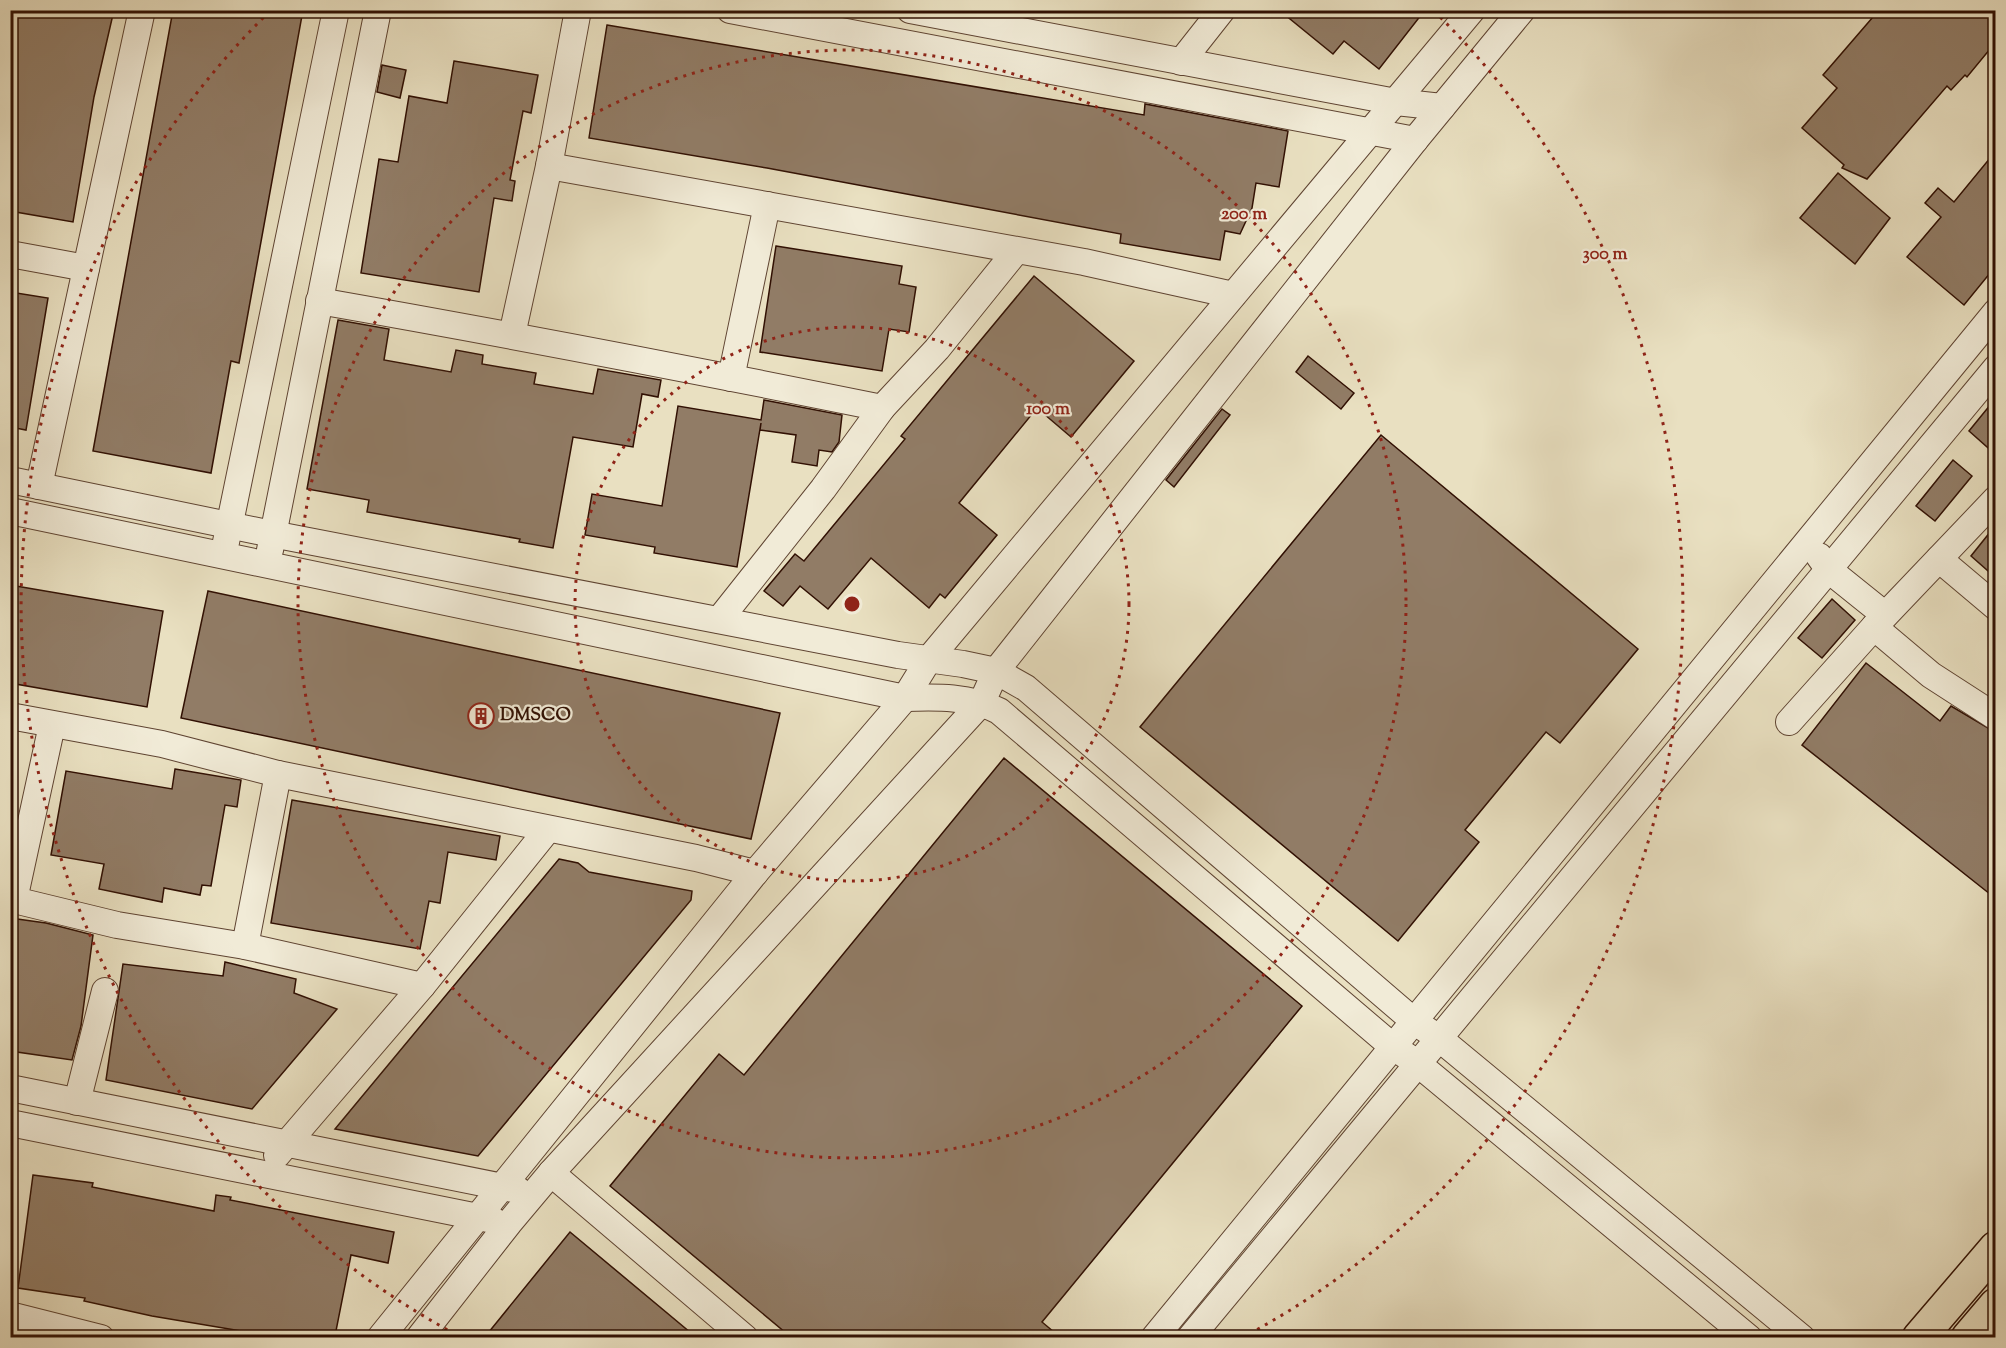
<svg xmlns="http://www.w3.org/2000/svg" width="2006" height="1348" viewBox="0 0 2006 1348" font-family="'Sorts Mill Goudy',serif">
	<rect width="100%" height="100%" fill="#e9e0c1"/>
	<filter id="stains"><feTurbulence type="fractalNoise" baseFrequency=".00333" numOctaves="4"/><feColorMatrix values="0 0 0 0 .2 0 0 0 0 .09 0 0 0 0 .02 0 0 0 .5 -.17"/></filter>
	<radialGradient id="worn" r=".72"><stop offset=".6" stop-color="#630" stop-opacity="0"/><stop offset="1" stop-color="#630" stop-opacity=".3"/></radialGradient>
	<g fill="#917c66" stroke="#311003" stroke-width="1.5">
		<polygon points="10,10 114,10 94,97 73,222 10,211"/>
		<polygon points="173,10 303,10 239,363 231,361 211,473 93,451"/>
		<polygon points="1279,10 1425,10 1379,69 1344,41 1333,54"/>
		<polygon points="1879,10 1995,10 1995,43 1967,77 1965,75 1951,90 1947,86 1867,179 1842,168 1844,165 1802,128 1837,88 1823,75"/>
		<polygon points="607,25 1144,115 1145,104 1288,131 1279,187 1256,183 1252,208 1240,234 1225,231 1220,260 1120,243 1121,234 767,168 589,138"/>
		<polygon points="454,61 538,75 531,113 523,111 510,180 515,181 512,201 494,198 479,292 361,273 379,159 398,162 409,96 447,103"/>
		<polygon points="382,65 406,70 400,98 377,92"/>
		<polygon points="1995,152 1995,267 1964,305 1907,257 1941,217 1925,203 1938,188 1954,202"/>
		<polygon points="1838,173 1890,218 1855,264 1800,218"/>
		<polygon points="776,246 902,266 899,284 916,287 909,332 889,329 882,371 760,352"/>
		<polygon points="1034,276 1134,361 1071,437 1037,408 959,503 997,535 945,598 940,594 929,608 871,558 828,609 800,586 783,606 764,591 795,554 804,561 905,439 901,436"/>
		<polygon points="10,292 48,298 26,430 10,427"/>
		<polygon points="338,320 389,329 384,360 451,372 456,350 483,355 482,364 536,373 534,384 593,394 598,369 661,380 658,397 642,394 633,447 573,437 553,548 519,542 520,539 367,512 369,500 307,489"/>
		<polygon points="1308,356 1354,393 1341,409 1296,372"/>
		<polygon points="1995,399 1995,454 1969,431"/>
		<polygon points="764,400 842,415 839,442 832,452 819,450 817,466 792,462 796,435 760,430 761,423 737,567 654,553 655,547 585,535 592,494 662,506 678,406 761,420"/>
		<polygon points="1222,409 1230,415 1174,487 1166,480"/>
		<polygon points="1381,435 1638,649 1560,743 1546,732 1465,830 1479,842 1398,941 1140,727"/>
		<polygon points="1953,460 1972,476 1935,521 1916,506"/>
		<polygon points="1995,526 1995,577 1971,556"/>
		<polygon points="10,585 163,611 147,707 10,683"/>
		<polygon points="208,591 780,713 751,839 181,718"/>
		<polygon points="1832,599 1855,620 1822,658 1798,638"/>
		<polygon points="1866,663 1940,721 1951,706 1995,732 1995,898 1802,745"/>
		<polygon points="1004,758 1302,1006 1042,1322 1061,1338 792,1338 610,1186 719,1054 744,1075"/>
		<polygon points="175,769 241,780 237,807 225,805 211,886 202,885 200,895 164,888 162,902 99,889 104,864 51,855 66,771 172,789"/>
		<polygon points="292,800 500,836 496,860 448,852 440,903 429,901 420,949 271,923"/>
		<polygon points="559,859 578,863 589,872 692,891 691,900 478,1156 335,1129"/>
		<polygon points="10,918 46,923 93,935 81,1026 72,1060 10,1051"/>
		<polygon points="225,962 296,979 294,993 337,1009 252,1109 106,1080 123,964 223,976"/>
		<polygon points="33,1175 93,1183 92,1187 214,1211 216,1195 231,1197 230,1200 394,1232 388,1263 351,1255 335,1336 307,1331 306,1338 283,1338 152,1316 84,1301 85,1298 18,1288"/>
		<polygon points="570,1232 697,1338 484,1338"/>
	</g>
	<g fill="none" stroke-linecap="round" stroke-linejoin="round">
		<g stroke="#5f4432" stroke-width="28">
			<g id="minor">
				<polyline points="730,10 1415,140"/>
				<polyline points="910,10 1396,102 1442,107"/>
				<polyline points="1181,62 1222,10"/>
				<polyline points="549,166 1084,262 1233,295"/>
				<polyline points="10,254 86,268"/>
				<path d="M319 301C507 334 695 370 882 408"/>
				<polyline points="512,335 549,166 578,10"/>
				<polyline points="731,378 767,205"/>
				<polyline points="10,480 272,534 898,655 963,664 996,671 1026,688 1415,1022 1440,1039 1802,1338"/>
				<polyline points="39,486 142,10"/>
				<path d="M10 511 905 698C937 697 970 696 999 711L1392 1046 1417 1063 1749 1338"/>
				<polyline points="226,542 336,10"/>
				<polyline points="270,550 378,10"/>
				<polyline points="1819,556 1829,570 1885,615"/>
				<polyline points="1939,559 1996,607"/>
				<polyline points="719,620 823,489 882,408 937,349 1016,251"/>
				<polyline points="1874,627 1931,675 1996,717"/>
				<polyline points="10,716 162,744 278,774 696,858 755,873"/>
				<polyline points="1789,722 1874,627 1996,499"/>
				<polyline points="10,899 117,925 245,946 422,986"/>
				<polyline points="14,900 52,725"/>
				<polyline points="245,946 278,774"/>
				<polyline points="10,1088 518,1190"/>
				<polyline points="77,1102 105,991"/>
				<polyline points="10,1123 493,1220"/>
				<polyline points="277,1155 422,986 548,829"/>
				<polyline points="551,1173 745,1338"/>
				<polyline points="10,1315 101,1338"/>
				<polyline points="380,1338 755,873 905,698 929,659 1472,10"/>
				<polyline points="419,1338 509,1223 551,1173 982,702 996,671 1415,140 1522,10"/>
				<polyline points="1154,1338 1996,312"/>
				<polyline points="1190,1338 1996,368"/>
			</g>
		</g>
		<g stroke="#311003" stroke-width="36">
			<polyline id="major" points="1919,1338 1996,1248"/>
		</g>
		<g stroke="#311003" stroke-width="36">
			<polyline id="highway" points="1968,1338 1996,1305"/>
		</g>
		<use href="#minor" stroke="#f1ebd7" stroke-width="26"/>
		<use href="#major" stroke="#e9e0c1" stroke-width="33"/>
		<use href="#highway" stroke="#e9e0c1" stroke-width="33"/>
	</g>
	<g fill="none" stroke="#8f2418" stroke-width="3" stroke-dasharray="3 6">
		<circle cx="852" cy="604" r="277"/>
		<circle cx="852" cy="604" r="554"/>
		<path d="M455 1334A831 831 0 0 1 270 11M1434 11A831 831 0 0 1 1249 1334"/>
	</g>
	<defs>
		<g id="building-ring" transform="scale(1.35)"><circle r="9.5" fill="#f1ebd7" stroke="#8f2418" stroke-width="1.5"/><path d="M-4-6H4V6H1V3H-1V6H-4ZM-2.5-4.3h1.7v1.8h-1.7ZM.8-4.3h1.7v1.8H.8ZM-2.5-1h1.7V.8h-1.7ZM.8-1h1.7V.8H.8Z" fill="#8f2418"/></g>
	</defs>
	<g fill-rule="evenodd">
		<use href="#building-ring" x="481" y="716"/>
	</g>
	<g text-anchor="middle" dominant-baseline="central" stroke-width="4.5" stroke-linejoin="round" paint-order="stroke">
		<g font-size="18" font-weight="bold" fill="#311003" stroke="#f1ebd7" text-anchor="start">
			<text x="500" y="716">DMSCO</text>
		</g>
	</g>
	<circle cx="852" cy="604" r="9" fill="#8f2418" stroke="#f1ebd7" stroke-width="3"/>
	<g font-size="18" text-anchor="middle" font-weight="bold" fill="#8f2418" stroke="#f1ebd7" stroke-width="4.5" stroke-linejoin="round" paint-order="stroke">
		<text x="1244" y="219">200 m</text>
		<text x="1605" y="259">300 m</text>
		<text x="1048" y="414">100 m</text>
	</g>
	<rect width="2006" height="1348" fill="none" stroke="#e9e0c1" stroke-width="36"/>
	<rect x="12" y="12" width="1982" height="1324" fill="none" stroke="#311003" stroke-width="3"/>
	<rect x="18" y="18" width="1970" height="1312" fill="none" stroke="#311003" stroke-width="1.5"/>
	<rect width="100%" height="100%" filter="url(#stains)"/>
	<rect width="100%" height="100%" fill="url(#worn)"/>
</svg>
